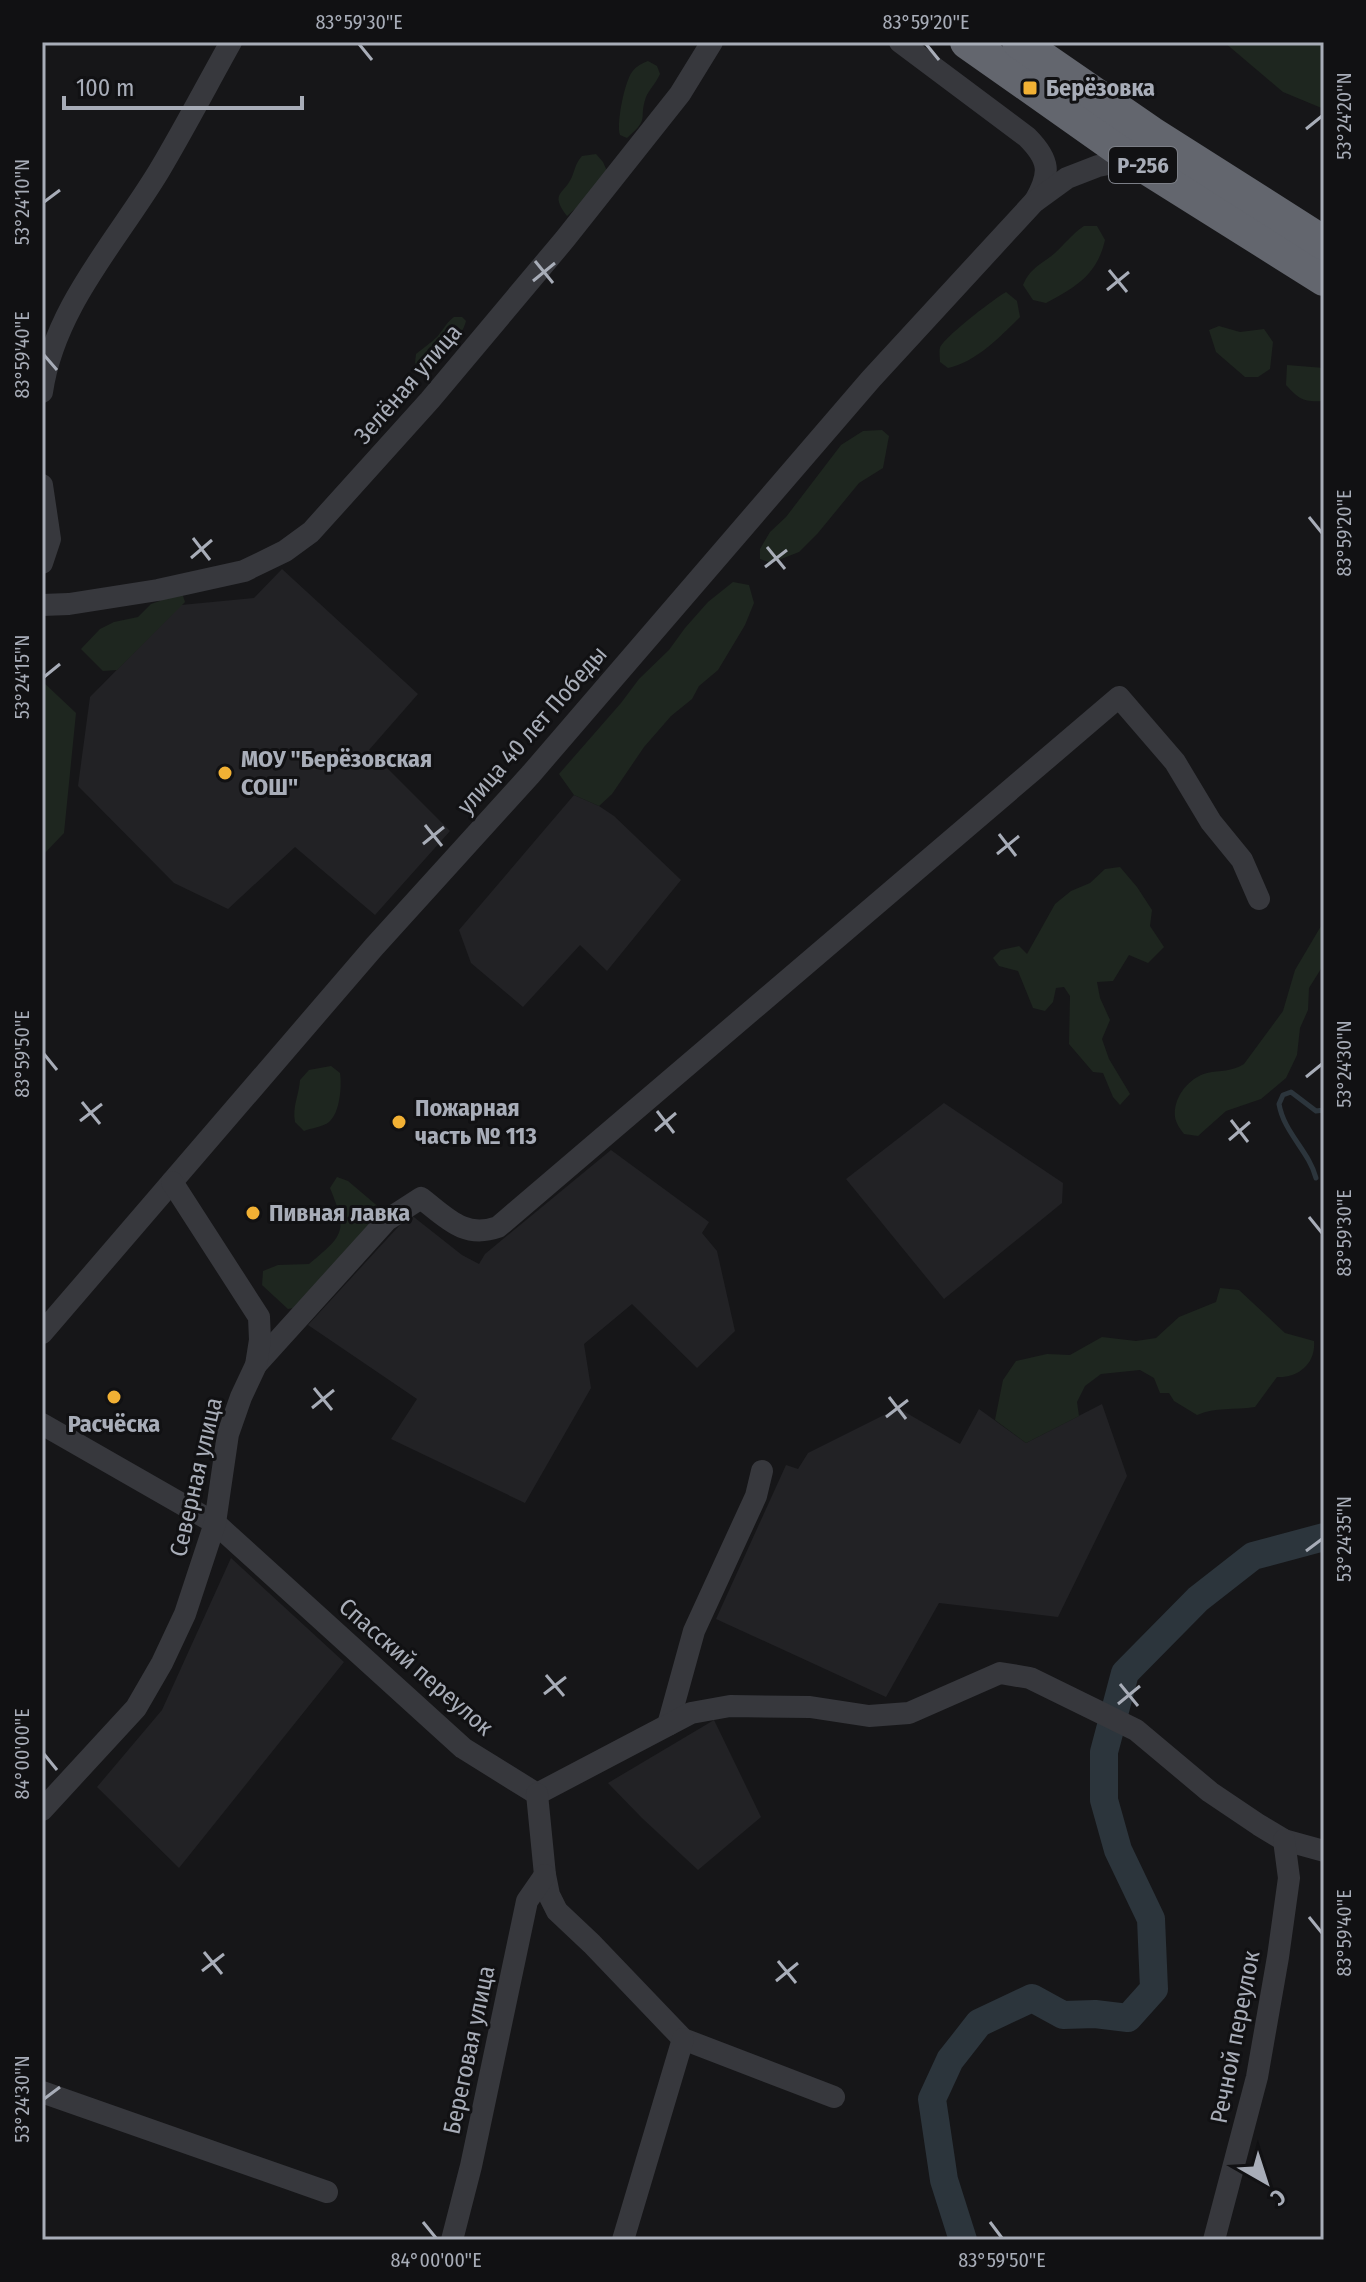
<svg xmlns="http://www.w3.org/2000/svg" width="1366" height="2282" viewBox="0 0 1366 2282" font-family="'Fira Sans Condensed',sans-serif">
	<rect width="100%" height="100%" fill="#161618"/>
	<g fill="#222225">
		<polygon points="282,569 418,694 369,750 450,831 375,915 295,847 228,909 174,883 78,786 90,697 181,605 254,598"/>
		<polygon points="574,795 599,806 614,816 681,880 607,971 580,945 523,1007 471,963 459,930"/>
		<polygon points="944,1103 1063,1183 1062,1203 944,1299 846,1179"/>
		<polygon points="611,1150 709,1222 702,1233 717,1251 735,1331 697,1368 632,1304 584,1344 591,1388 525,1503 391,1439 417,1399 308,1325 410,1214 462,1255 479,1264 485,1254"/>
		<polygon points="1102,1404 1127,1476 1058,1617 939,1603 886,1697 716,1619 786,1465 798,1469 808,1453 898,1408 960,1444 979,1409 1026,1443"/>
		<polygon points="231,1558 344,1662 179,1868 97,1787 162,1710"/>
		<polygon points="714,1720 761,1817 698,1870 642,1818 608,1783"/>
	</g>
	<g fill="#1e261f">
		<polygon points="1224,42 1324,42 1324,109 1283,92"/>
		<path d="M648 61 657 66 660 74C656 83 649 90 646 97 638 120 651 117 627 138L620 135C616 123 625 81 632 72 636 66 643 63 648 61Z"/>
		<path d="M596 154 603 162 607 171 584 201 567 216C548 191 566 195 573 174 576 166 576 163 582 156Z"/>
		<path d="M1084 226H1097L1105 240C1097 275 1076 287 1046 303L1033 300 1023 285C1031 267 1041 265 1055 253 1065 244 1072 234 1084 226Z"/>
		<path d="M1006 292 1017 301 1020 317C1000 337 976 362 948 368L940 362C940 360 939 350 940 348 943 338 995 298 1006 292Z"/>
		<path d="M454 317H462L466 321C462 336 457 333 450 344 443 356 441 363 428 372L415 363 416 354C423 348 431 343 437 337 444 329 446 323 454 317Z"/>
		<polygon points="1219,326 1240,332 1264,329 1273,342 1270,369 1258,377 1245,377 1216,352 1209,330"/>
		<path d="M1287 365 1324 368V401C1303 402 1300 400 1286 385Z"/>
		<polygon points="882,430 889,436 883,468 859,483 818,533 799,552 771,563 760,559 760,549 770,532 786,517 841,445 863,431"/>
		<polygon points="733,582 749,585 754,603 745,625 718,670 699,686 692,699 671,716 644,747 612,794 599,806 574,795 559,774 621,703 639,679 669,650 685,628 708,602"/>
		<polygon points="182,593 185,602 117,670 103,671 81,649 100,629 114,622 138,617 151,604"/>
		<polygon points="42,681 76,713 64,833 42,856"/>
		<polygon points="1120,867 1137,887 1152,910 1150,926 1164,947 1148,963 1129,955 1113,981 1097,982 1100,998 1110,1020 1102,1039 1109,1059 1130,1094 1120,1105 1113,1097 1103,1073 1093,1072 1069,1044 1070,996 1064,987 1056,988 1053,1002 1045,1011 1033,1008 1018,971 999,966 993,958 1001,950 1019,946 1027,954 1055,904 1071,891 1090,883 1105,869"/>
		<path d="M1324 921V964L1309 988 1308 1010 1300 1028 1297 1055 1286 1078 1261 1099 1226 1111 1198 1136 1184 1134C1180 1129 1176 1123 1175 1117 1173 1098 1188 1078 1207 1073 1220 1070 1232 1072 1244 1064L1283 1011 1295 970Z"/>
		<path d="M331 1066 340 1073C342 1086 340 1113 329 1122 323 1127 311 1128 304 1131L295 1122C292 1107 299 1095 300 1080L309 1070Z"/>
		<path d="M337 1177 348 1181 381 1209 373 1223 293 1308 288 1309 262 1285 263 1271 278 1265 309 1264C344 1235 348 1232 330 1188Z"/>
		<path d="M1220 1288 1239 1290 1285 1333 1314 1341C1316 1363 1299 1378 1277 1377L1255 1407C1235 1410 1215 1407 1197 1415L1174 1401 1169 1393H1160L1154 1378 1140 1370 1101 1374 1085 1386 1077 1402 1079 1416 1026 1443 995 1420 1003 1380 1016 1361 1047 1354 1070 1355 1102 1337 1136 1341 1156 1338 1179 1317 1216 1302Z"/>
	</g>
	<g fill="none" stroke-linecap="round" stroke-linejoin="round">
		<path stroke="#2c353c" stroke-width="5" d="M1316 1178C1309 1151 1284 1133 1279 1104L1283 1095 1291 1092 1316 1111 1324 1110"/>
		<polyline stroke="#2c353c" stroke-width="28" points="963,2240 944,2180 932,2099 950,2060 979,2023 1032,1998 1063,2015 1095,2014 1128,2018 1154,1989 1151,1919 1118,1850 1104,1800 1104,1752 1125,1673 1198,1599 1253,1556 1324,1537"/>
		<g stroke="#37383d" stroke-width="22">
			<path d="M900 42 1027 137C1050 160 1051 173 1035 201"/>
			<path d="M42 392C54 308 116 242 159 171 184 129 207 85 231 42"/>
			<polyline points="42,485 50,539 42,563"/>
			<polyline points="42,605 69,604 158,590 244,571 285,551 311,532 430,400 565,239 680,94 712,42"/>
			<polyline points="42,1333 374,947 531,774 871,379 1034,202 1067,178 1098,166 1133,159"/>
			<path d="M256 1365 387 1220 421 1198C447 1218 464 1239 498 1227L1119 697 1175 762 1211 822 1242 860 1259 899"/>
			<polyline points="42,1424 215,1523 463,1748 537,1794"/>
			<polyline points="668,1725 694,1631 756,1496 762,1471"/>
			<polyline points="537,1794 691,1713 730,1706 810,1707 869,1716 909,1713 1000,1673 1030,1678 1136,1730 1210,1792 1259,1825 1284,1840 1324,1851"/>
			<polyline points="537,1794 545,1875 549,1895 557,1911 592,1944 683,2039 834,2097"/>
			<polyline points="42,1810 136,1708 162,1663 185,1614 215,1523 228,1434 241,1397 256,1365 260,1340 259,1317 172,1182"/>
			<polyline points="42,2092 327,2192"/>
			<polyline points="452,2240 471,2166 527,1901 545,1875"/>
			<polyline points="623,2240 683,2039"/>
			<polyline points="1214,2240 1257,2077 1278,1957 1289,1878 1284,1840"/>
		</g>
		<g stroke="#63666e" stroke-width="34">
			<polyline points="967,42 1133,159 1324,279"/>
			<polyline points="1019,42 1151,133 1324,243"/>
		</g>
	</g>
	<path fill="none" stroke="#a8adb8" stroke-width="3" d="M359 44 372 60M926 44 939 60M1306 129 1322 116M44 202 60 190M535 261 553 283M1109 270 1127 292M533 281 555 263M1107 290 1129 272M44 355 57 370M1309 517 1322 533M193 538 210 560M767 547 785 569M191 558 212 540M765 567 787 550M44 677 60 664M425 825 442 846M999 834 1016 856M423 844 444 827M997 854 1019 836M44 1054 57 1070M1306 1077 1322 1064M82 1102 100 1124M657 1111 674 1133M1231 1120 1248 1142M80 1121 102 1104M655 1131 676 1113M1229 1140 1250 1122M1309 1217 1322 1233M314 1388 332 1410M889 1397 906 1419M312 1408 334 1390M886 1417 908 1400M1306 1551 1322 1539M546 1675 564 1696M1120 1684 1138 1706M544 1694 566 1677M1118 1704 1140 1686M44 1754 57 1770M1309 1917 1322 1933M204 1952 222 1974M778 1961 796 1983M202 1971 224 1954M776 1981 798 1963M44 2099 60 2087M423 2222 436 2238M990 2222 1002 2238"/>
	<g fill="#f2b134" stroke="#111113" stroke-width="3">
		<rect x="1022" y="80" width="16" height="16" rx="4"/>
		<circle cx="225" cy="773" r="8"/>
		<circle cx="399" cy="1122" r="8"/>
		<circle cx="253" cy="1213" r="8"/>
		<circle cx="114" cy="1397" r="8"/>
	</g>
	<g text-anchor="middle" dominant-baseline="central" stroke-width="6" stroke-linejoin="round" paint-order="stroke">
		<rect fill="#111113" stroke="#7b7e86" stroke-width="2" x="1109" y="147" width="68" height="36" rx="6"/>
		<g font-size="22" font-weight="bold" fill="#a8adb8">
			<text x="1143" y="165">Р-256</text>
		</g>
		<g font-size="24" font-weight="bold" fill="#a8adb8" stroke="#111113" text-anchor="start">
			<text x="1046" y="88">Берёзовка</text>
			<text x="241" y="759">МОУ "Берёзовская<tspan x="241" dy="28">СОШ"</tspan></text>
			<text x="415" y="1108">Пожарная<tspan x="415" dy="28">часть № 113</tspan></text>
			<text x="269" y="1213">Пивная лавка</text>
			<text x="114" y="1424" text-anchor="middle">Расчёска</text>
		</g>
		<g font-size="24" fill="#a8adb8" stroke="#111113">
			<text transform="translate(408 384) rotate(-49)">Зелёная улица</text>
			<text transform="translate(532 730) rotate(-49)">улица 40 лет Победы</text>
			<text transform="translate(196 1477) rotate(-77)">Северная улица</text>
			<text transform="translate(416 1667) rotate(41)">Спасский переулок</text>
			<text transform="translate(1235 2037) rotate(-79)">Речной переулок</text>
			<text transform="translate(469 2050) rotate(-78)">Береговая улица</text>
		</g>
	</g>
	<rect width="1366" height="2282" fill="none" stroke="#111113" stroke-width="88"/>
	<g transform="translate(1266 2182) rotate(141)" stroke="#111113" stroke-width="6" paint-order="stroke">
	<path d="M0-6L14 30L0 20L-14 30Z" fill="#a8adb8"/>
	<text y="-12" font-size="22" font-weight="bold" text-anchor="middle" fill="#a8adb8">С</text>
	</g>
	<path d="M64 96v12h238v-12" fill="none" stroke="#a8adb8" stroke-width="4"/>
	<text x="76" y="96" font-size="24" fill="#a8adb8" stroke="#111113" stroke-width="6" paint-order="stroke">100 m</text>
	<rect x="44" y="44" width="1278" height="2194" fill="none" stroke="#a8adb8" stroke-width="3"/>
	<g font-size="20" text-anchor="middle" fill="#a8adb8">
		<text x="359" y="29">83°59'30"E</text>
		<text x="926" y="29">83°59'20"E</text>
		<text transform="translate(1344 116) rotate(-90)" y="7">53°24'20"N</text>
		<text transform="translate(22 202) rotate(-90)" y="7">53°24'10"N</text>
		<text transform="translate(22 355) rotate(-90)" y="7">83°59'40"E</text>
		<text transform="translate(1344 533) rotate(-90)" y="7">83°59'20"E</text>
		<text transform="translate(22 677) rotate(-90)" y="7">53°24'15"N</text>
		<text transform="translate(22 1054) rotate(-90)" y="7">83°59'50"E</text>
		<text transform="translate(1344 1064) rotate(-90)" y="7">53°24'30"N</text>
		<text transform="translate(1344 1233) rotate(-90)" y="7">83°59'30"E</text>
		<text transform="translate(1344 1539) rotate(-90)" y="7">53°24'35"N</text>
		<text transform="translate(22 1754) rotate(-90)" y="7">84°00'00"E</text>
		<text transform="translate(1344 1933) rotate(-90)" y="7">83°59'40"E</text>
		<text transform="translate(22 2099) rotate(-90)" y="7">53°24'30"N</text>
		<text x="436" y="2267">84°00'00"E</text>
		<text x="1002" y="2267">83°59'50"E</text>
	</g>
</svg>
